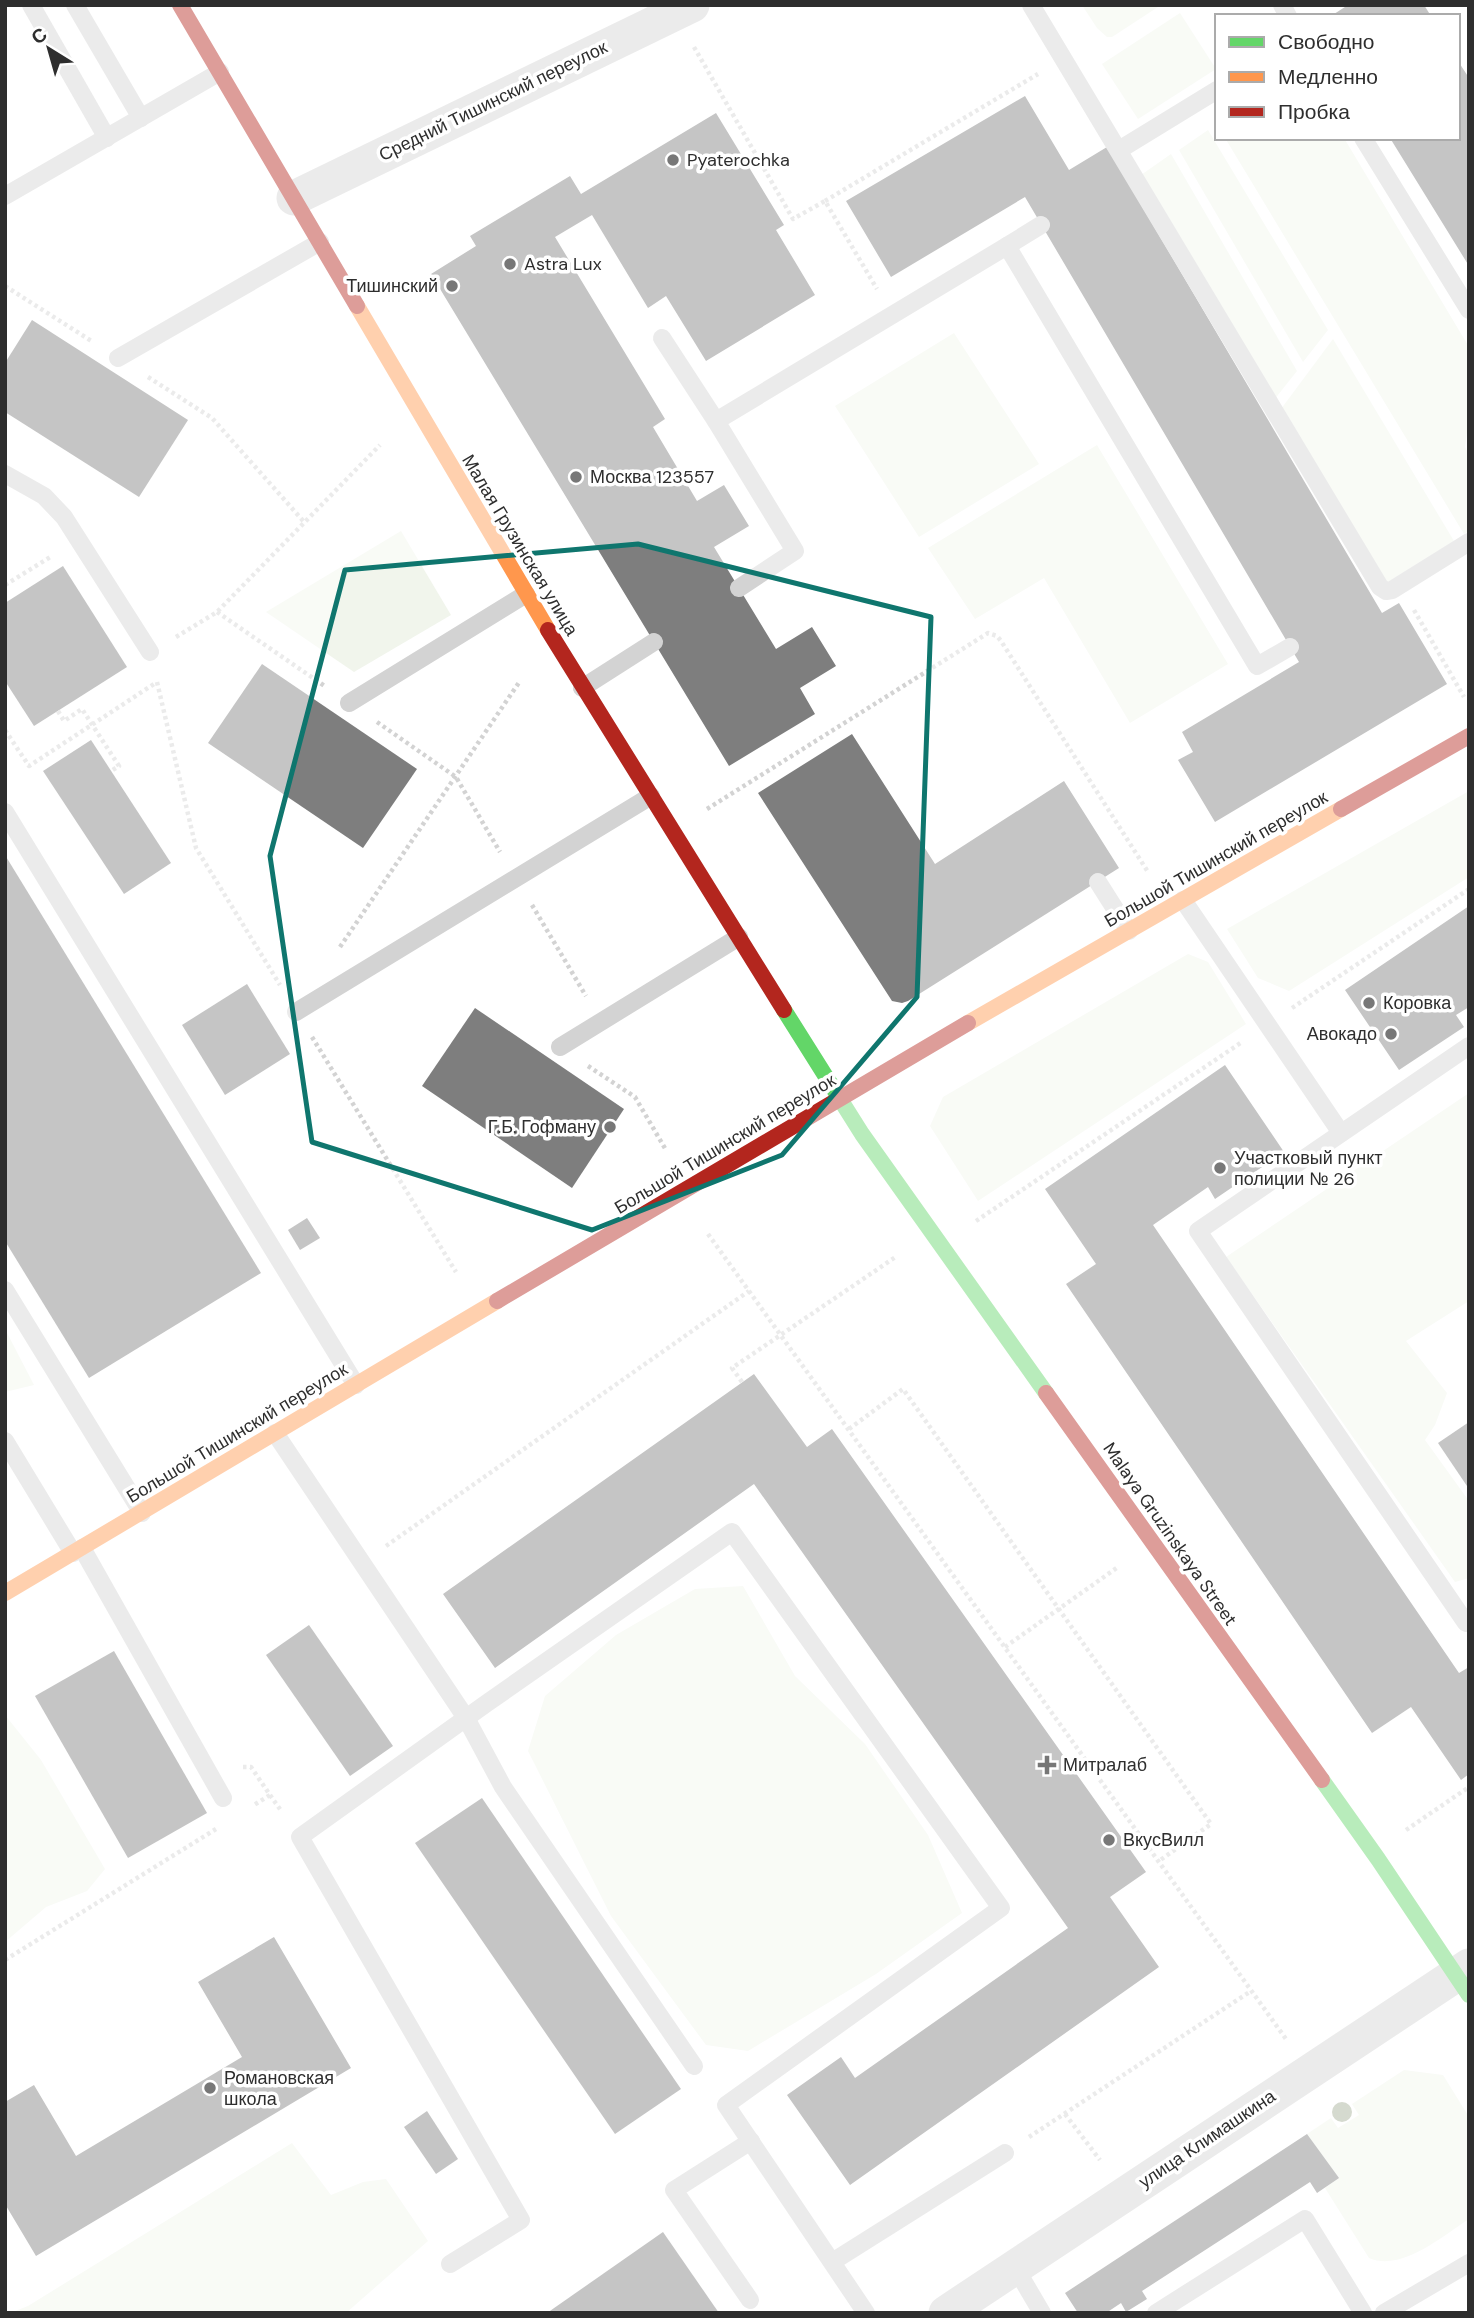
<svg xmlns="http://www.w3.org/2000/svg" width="1474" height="2318" viewBox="0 0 1474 2318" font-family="'DM Sans',sans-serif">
	<rect width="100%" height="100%" fill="#fff"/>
	<g fill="#f1f5ec">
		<polygon points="1082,5 1161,5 1112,37 1107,37 1097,28"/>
		<polygon points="1180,13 1216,69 1138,119 1102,64"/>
		<polygon points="1208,130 1328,330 1303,362 1179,150"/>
		<polygon points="1225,138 1344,138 1469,347 1469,418 1465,447 1469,455 1469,531 1464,534"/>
		<polygon points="1171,154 1297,371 1274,400 1141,175"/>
		<polygon points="954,333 1039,464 919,537 835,406"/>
		<polygon points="1333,339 1454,541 1387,583 1281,409"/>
		<polygon points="1097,445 1228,664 1130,723 1044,578 975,619 928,548"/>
		<polygon points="401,531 451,615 354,672 266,612"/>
		<polygon points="1469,791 1469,877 1289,991 1258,978 1227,929"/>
		<polygon points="1188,954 1208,962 1246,1024 978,1201 930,1126 943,1097"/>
		<polygon points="1469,1093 1469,1301 1406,1341 1447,1393 1435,1425 1425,1440 1469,1501 1469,1578 1455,1582 1226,1257"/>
		<polygon points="5,1329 34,1385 5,1392"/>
		<polygon points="743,1586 795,1676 865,1744 928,1835 962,1913 876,1974 748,2051 706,2045 611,1916 528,1751 545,1696 616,1635 695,1589"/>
		<polygon points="5,1715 41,1760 105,1869 87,1891 46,1907 5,1942"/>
		<path d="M1404 2070 1443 2075 1469 2117V2219C1442 2236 1402 2272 1369 2258L1325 2188 1338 2178 1307 2134 1331 2118 1338 2128 1359 2115 1352 2104Z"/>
		<polygon points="292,2143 331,2195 363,2182 386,2179 428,2241 346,2313 10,2313 28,2306"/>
	</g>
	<g fill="#7e7e7e">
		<polygon points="1348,5 1424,5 1431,16 1331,16"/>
		<polygon points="1458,61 1469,78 1469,266 1390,138 1458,138"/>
		<polygon points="1025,96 1069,170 1107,147 1382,613 1399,603 1447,684 1215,822 1178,760 1193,752 1182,732 1299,662 1025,197 891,277 846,201"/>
		<polygon points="716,113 784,225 776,230 815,295 706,361 666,296 648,308 592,215 555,237 665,419 653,427 697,501 724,485 749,526 714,547 776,649 812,627 836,666 800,688 815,714 729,766 431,274 476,246 470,236 570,176 581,194"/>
		<polygon points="32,320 188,420 139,497 5,412 5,363"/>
		<polygon points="63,566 127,667 34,726 5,681 5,603"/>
		<polygon points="262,664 417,769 363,848 208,743"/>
		<polygon points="852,734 935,864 1064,781 1119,868 908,1001 902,1003 892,1001 758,793"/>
		<polygon points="91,740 171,863 124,894 43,771"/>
		<polygon points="5,855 261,1273 89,1378 5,1241"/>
		<polygon points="1469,906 1469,1007 1456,1015 1464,1027 1399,1070 1345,990"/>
		<polygon points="247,984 290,1054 225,1095 182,1025"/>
		<polygon points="475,1008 624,1109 572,1188 422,1086"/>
		<polygon points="1225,1065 1284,1152 1215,1199 1208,1187 1153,1225 1459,1673 1469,1667 1469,1774 1461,1780 1411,1707 1372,1733 1066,1284 1096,1264 1045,1189"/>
		<polygon points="307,1218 320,1238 300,1250 288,1230"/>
		<polygon points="754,1374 807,1447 832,1429 1146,1872 1110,1897 1159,1967 850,2185 787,2095 841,2057 855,2078 1068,1928 754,1484 495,1668 443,1594"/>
		<polygon points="1469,1422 1469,1489 1438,1443"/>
		<polygon points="309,1625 393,1746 350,1776 266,1655"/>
		<polygon points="114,1651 207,1813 128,1858 35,1696"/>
		<polygon points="482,1798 681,2089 615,2134 415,1843"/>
		<polygon points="274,1937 351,2068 36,2256 5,2204 5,2102 34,2085 76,2156 242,2057 198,1982"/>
		<polygon points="427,2111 458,2159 436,2174 404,2127"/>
		<polygon points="1307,2134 1339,2178 1317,2193 1310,2182 1142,2291 1147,2299 1126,2312 1121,2303 1106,2313 1078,2313 1065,2293"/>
		<polygon points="663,2232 719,2313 547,2313"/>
	</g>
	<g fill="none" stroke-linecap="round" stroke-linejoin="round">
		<g stroke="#d3d3d3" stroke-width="4.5" stroke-dasharray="3.5 3.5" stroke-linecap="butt">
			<polyline points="694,47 793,219 825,201 877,289"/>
			<polyline points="825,201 1038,74"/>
			<polyline points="5,286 93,342"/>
			<polyline points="148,377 212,418 305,523"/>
			<polyline points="5,585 52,556"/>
			<polyline points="1414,610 1464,697"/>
			<polyline points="217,612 326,687"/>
			<polyline points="176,637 217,612 380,445"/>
			<polyline points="157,682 196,848 280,985"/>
			<polyline points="58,711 64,721 82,709 119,766 111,771"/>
			<polyline points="377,722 456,777 500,852"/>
			<polyline points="5,730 29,766 154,684"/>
			<polyline points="707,809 988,633 997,636 1001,641 1148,872"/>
			<polyline points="532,905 586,996"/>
			<polyline points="340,947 520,681"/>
			<polyline points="1292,1008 1469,889"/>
			<polyline points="312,1037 456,1272"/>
			<polyline points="588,1066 635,1097 666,1150"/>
			<polyline points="976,1221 1242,1042"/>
			<polyline points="708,1234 1286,2039"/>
			<polyline points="742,1382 732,1368 897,1256"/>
			<polyline points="849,1429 903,1389 1211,1824 1159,1861"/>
			<polyline points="386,1546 749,1291"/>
			<polyline points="1005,1647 1118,1567"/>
			<polyline points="243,1767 251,1767 270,1795 254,1805"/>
			<polyline points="270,1795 282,1812"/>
			<polyline points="1406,1830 1469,1787"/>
			<polyline points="5,1960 216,1829"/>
			<polyline points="1065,2114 1100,2160"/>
			<polyline points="1029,2137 1251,1991"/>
		</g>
		<g stroke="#d3d3d3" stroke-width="18">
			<polyline points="31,5 107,138"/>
			<polyline points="75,5 141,118"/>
			<polyline points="1031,5 1380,587 1386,591 1392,590 1469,542"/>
			<polyline points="1282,5 1288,16"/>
			<polyline points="1363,138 1469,310"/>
			<polyline points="1119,150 1217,90"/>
			<polyline points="5,196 220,72"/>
			<polyline points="1007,246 1041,225"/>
			<polyline points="662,338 716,421"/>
			<polyline points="118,358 320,242"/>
			<polyline points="5,474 44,496 64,517 150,652"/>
			<polyline points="739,588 795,551 716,421 1007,246 1257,666 1290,647"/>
			<polyline points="582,688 654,642"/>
			<polyline points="349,703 526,594"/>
			<polyline points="5,812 356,1385"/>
			<polyline points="1098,882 1129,931"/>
			<polyline points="1183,900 1341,1133"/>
			<polyline points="296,1012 651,796"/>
			<polyline points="1469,1046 1198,1231 1466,1623 1469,1621"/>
			<polyline points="560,1047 739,937"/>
			<polyline points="5,1290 142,1513"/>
			<polyline points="275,1433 466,1718 503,1787 694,2066"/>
			<polyline points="5,1441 73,1553"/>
			<polyline points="82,1548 223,1798"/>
			<polyline points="832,2262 1005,2153"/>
			<polyline points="450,2264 521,2220 300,1837 487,1703 732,1532 1001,1908 726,2105 866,2313"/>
			<polyline points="1015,2267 1042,2313"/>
			<polyline points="750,2300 674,2190 751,2141"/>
			<polyline points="1156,2313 1305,2219 1363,2313"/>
			<polyline points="1384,2313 1469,2263"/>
		</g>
		<g stroke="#d3d3d3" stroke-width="35">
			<polyline points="294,198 692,5"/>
			<polyline points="946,2313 1469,1966"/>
		</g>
		<g stroke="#63d668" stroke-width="16">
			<polyline points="784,1010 862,1134 1046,1393"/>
			<polyline points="1322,1780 1378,1859 1469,1995"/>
		</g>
		<g stroke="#ff974d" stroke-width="16">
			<polyline points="357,306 548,630"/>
			<polyline points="968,1023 1341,809"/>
			<polyline points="5,1593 497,1301"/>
		</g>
		<g stroke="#b3261e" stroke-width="16">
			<polyline points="180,5 357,306"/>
			<polyline points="548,630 784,1010"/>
			<polyline points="1341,809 1469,736"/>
			<polyline points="497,1301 968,1023"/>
			<polyline points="1046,1393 1322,1780"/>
		</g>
	</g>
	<circle fill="#a3ad94" cx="1342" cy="2112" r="10"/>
	<path d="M0 0H1474V2318H0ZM638 544 931 617 917 997 782 1155 592 1230 312 1142 270 856 345 570Z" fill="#fff" fill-opacity=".55" fill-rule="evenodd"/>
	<path fill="none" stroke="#0f766e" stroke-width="5" stroke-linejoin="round" d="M638 544 931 617 917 997 782 1155 592 1230 312 1142 270 856 345 570Z"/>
	<g fill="#777" stroke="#fff" stroke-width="2.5">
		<circle cx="673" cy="160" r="7"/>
		<circle cx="510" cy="264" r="7"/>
		<circle cx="452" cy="286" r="7"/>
		<circle cx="576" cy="477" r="7"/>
		<circle cx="1369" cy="1003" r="7"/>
		<circle cx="1391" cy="1034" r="7"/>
		<circle cx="610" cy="1127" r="7"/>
		<circle cx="1220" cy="1168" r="7"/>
		<path d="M1043.5 1754.5h7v7h7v7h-7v7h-7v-7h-7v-7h7z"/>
		<circle cx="1109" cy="1840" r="7"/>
		<circle cx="210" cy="2088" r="7"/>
	</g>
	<g text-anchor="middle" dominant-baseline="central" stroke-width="7" stroke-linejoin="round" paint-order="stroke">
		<g font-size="18" fill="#2e2e2e" stroke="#fff">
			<text transform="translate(493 101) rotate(-26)">Средний Тишинский переулок</text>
			<text transform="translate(520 545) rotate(59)">Малая Грузинская улица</text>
			<text transform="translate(1216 859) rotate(-30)">Большой Тишинский переулок</text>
			<text transform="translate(725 1144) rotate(-31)">Большой Тишинский переулок</text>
			<text transform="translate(237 1433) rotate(-31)">Большой Тишинский переулок</text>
			<text transform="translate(1170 1534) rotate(55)">Malaya Gruzinskaya Street</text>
			<text transform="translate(1207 2139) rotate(-34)">улица Климашкина</text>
		</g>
		<g font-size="18" fill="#2e2e2e" stroke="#fff" text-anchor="start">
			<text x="687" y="160">Pyaterochka</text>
			<text x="524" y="264">Astra Lux</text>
			<text x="438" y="286" text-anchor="end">Тишинский</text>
			<text x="590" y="477">Москва 123557</text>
			<text x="1383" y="1003">Коровка</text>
			<text x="1377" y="1034" text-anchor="end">Авокадо</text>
			<text x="596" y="1127" text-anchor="end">Г.Б. Гофману</text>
			<text x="1234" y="1158">Участковый пункт<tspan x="1234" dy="21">полиции № 26</tspan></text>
			<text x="1063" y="1765">Митралаб</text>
			<text x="1123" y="1840">ВкусВилл</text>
			<text x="224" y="2078">Романовская<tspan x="224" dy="21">школа</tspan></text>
		</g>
	</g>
	<rect width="1474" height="2318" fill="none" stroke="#2e2e2e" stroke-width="14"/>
	<rect x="1215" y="14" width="245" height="126" fill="#ffffff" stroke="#ababab" stroke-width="2"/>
	<rect x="1229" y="37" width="35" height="10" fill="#63d668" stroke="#ababab" stroke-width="2"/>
	<text x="1278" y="49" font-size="21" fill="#2e2e2e">Свободно</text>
	<rect x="1229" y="72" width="35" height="10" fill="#ff974d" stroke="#ababab" stroke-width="2"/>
	<text x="1278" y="84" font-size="21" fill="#2e2e2e">Медленно</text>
	<rect x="1229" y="107" width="35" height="10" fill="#b3261e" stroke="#ababab" stroke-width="2"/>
	<text x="1278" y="119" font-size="21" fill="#2e2e2e">Пробка</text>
	<g transform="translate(49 49) rotate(323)" stroke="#ffffff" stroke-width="5" paint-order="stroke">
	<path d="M0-5L12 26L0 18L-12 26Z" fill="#2e2e2e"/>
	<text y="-10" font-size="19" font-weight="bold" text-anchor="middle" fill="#2e2e2e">С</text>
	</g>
</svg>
